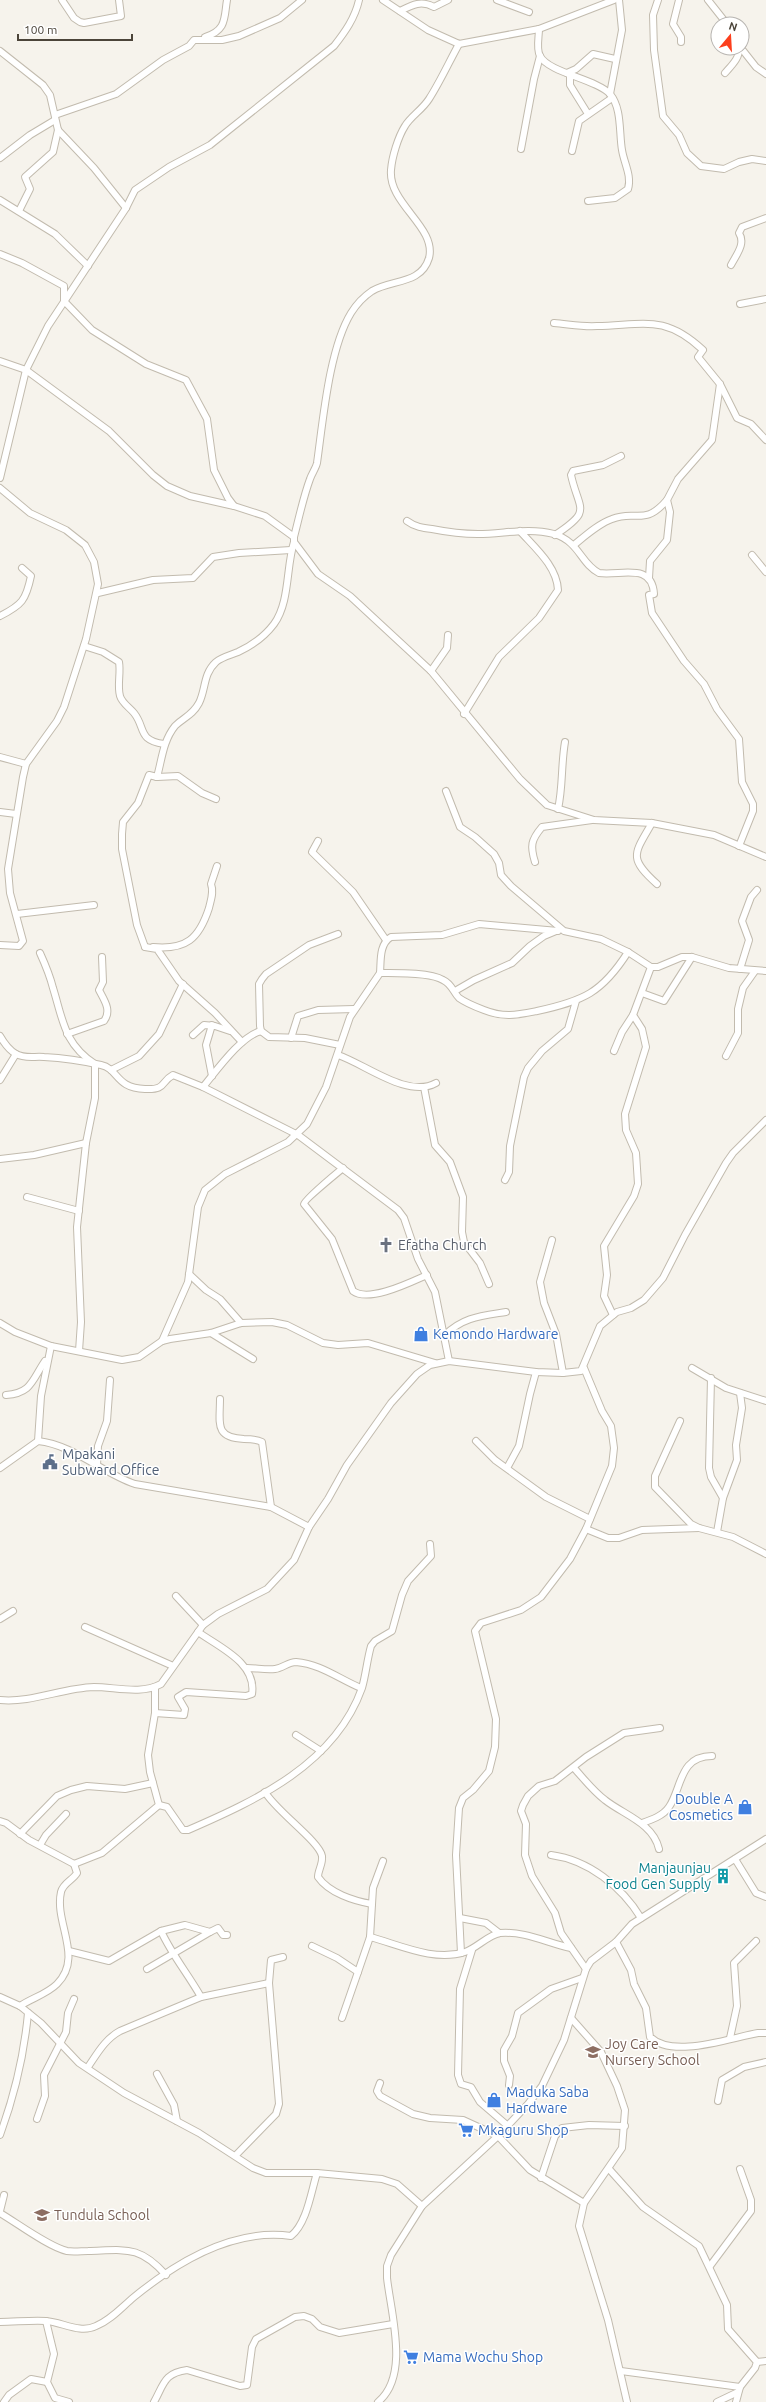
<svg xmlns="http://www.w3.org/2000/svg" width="766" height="2402" viewBox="0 0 766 2402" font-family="Ubuntu,sans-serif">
	<rect width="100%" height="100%" fill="#f6f3ec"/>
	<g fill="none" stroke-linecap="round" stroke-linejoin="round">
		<g stroke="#c2bbae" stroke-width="8">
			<g id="minor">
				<polyline points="62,0 74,18 80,22 84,23 121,16 119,0"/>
				<polyline points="383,0 428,30 459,44 539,29 614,0"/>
				<polyline points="497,0 529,12"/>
				<polyline points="658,0 653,15 654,50 663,116 679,135 687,153 701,166 724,169 739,162 752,159 766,161"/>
				<polyline points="679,0 673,24 681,37 681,42"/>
				<polyline points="708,0 727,24"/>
				<path d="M400 11C412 5 421 0 434 7L448 0"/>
				<path d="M539 29C539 37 536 49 540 56 549 73 596 79 610 94 622 108 619 133 622 150 624 163 632 176 628 189L615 198 588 201"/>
				<path d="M205 37C227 30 224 18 227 0"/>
				<polyline points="741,48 756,67 766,74"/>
				<polyline points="0,51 43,85 50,95 58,130 94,168 126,208"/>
				<polyline points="567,73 576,69 593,54 615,59"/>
				<path d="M725 73C731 66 740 58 739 48"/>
				<polyline points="570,74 570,85 588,114"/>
				<polyline points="610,94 622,30 619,0"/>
				<polyline points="55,115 116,94 163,60 189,46 194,40 222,40 239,36 280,18 302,0"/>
				<polyline points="521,149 534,79 540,56"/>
				<polyline points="572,151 579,121 612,98"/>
				<polyline points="0,158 30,135 55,120"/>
				<polyline points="0,200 55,234 88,266"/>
				<polyline points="19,211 30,189 25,177 53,152 58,130"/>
				<polyline points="0,254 22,263 64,286 64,301 92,330 146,364 186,380 207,419 214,470 228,498 234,506 265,516 294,537 294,542 318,574 350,596 431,671 520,779 547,805 594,820 652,823 714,835 766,857"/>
				<path d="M731 265C736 255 746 244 739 233L742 227 766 218"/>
				<polyline points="740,304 766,299"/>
				<path d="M554 323C568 324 582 327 597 326 644 325 664 314 703 350L698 357 720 384 737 418 751 424 766 440"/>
				<polyline points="0,361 26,370 109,431 153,475 167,486 190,496 234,506"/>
				<path d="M0 478 26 370 48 326 126 208 135 190 169 167 210 145 334 46C345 32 355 18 359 0"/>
				<polyline points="0,488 30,513 66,530 85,545 94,562 98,584 86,639 64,707 57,721 26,764 23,777 8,869 10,893 23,941 19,946 0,945"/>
				<path d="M407 521C415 527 423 528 432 529 447 532 463 534 478 534 504 534 528 527 554 534 580 542 580 563 599 573 621 576 652 562 654 594L649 595 652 613 684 661 704 684 717 709 739 739 742 782 753 804V811L739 846"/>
				<path d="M555 535C593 510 579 511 571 475L573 471 603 465 621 456"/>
				<path d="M294 537C299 518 303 498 310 479 312 473 316 468 317 463 323 421 329 349 351 313 356 305 363 297 372 291 391 279 421 285 429 258 437 227 388 204 391 170 392 157 398 137 405 126 411 116 422 110 429 99 440 82 449 62 459 44"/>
				<path d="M574 545C585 536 598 524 612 519 636 509 644 527 667 500"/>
				<polyline points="752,555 766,572"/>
				<polyline points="649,578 650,561 667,540 670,512 667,500 678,479 712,440 720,384"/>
				<polyline points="98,593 153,580 193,578 213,557 239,553 291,550"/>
				<path d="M0 616C22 605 26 600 31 576L22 568"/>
				<path d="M84 646 103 652 119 662C121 673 117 685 120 696 122 703 129 707 134 713 146 728 137 740 164 744"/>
				<polyline points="431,671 447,648 448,635"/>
				<path d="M464 714 499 657 539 618 558 590C557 566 534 547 520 531"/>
				<polyline points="0,757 26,764"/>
				<polyline points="157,777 178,776 202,793 216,799"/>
				<polyline points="446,791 460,827 475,837 494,854 499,863 501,875 511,886 564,931 601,939 628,952 651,967 658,967 682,957 692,957 729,968 766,971"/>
				<path d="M558 809C563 787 561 765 565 742"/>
				<polyline points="0,812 16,814"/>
				<path d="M652 823C634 854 628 858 657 884"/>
				<polyline points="318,841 312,852 353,892 386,940"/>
				<path d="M535 862C530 846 531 840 542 827L592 820"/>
				<polyline points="17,914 94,905"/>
				<polyline points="338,934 309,945 266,974 262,979 259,984 260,1026 261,1031 269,1037 305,1038 340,1045"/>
				<path d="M145 947 137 925 122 849V834L123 822 138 803 149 775 157 777C162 759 163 741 175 726 184 717 192 716 199 703 206 689 203 674 216 662 222 657 231 655 238 652 251 646 265 636 274 624 290 602 286 567 294 542"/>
				<polyline points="145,947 157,949 179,981 215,1013 242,1042"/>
				<path d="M153 947C186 950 199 939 209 908 211 899 214 892 211 884L217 866"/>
				<path d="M40 953C45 964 50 976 53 988 63 1020 64 1044 95 1064V1098L86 1143 77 1227 81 1322 79 1351"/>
				<polyline points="740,969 749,940 742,921 751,897 757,890"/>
				<path d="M380 973C381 961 379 944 391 937L442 935 479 924 558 931"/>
				<polyline points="455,991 474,980 512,963 530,946 544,936 556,931"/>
				<polyline points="642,993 664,1001 692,957"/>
				<polyline points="212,1025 206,1045 212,1076"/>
				<path d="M67 1034 104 1021C112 1010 104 1000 99 990L103 982 102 957"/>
				<polyline points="193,1035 204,1025 215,1026 230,1031"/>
				<path d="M0 1036C4 1043 9 1050 16 1054 25 1059 35 1056 44 1057 62 1058 83 1061 101 1065 119 1069 115 1088 145 1089 167 1090 160 1082 173 1075L203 1087 298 1135 398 1210 404 1218 418 1259 435 1292 449 1361"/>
				<polyline points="291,1038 298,1016 318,1010 354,1009"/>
				<polyline points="614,1051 622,1032 633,1015"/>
				<path d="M338 1055C365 1064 408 1099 436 1083"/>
				<polyline points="726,1056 738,1033 738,1009 743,988 755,971"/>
				<polyline points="111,1070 139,1056 159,1034 183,984"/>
				<polyline points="0,1080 16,1054"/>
				<path d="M203 1087C217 1070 241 1036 261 1031"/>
				<polyline points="424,1087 435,1145 450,1162 463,1197 462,1232 464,1242 480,1263 489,1284"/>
				<polyline points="0,1159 34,1155 86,1143"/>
				<path d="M343 1168C337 1173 304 1200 304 1204L332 1239 353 1291C369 1303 411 1282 427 1275"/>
				<polyline points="505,1180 509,1172 510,1146 524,1077 528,1068 542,1051 568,1029 576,1001"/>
				<polyline points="27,1197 79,1211"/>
				<polyline points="552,1240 540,1282 544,1303 556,1334 563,1373"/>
				<polyline points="189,1274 206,1290 220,1299 241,1323"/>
				<polyline points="613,1315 604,1296 607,1275 604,1246 634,1196 638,1184 636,1153 626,1130 625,1114 646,1047 642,1029 633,1015 651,967"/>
				<polyline points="0,1323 15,1332 51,1346 122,1360 139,1357 162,1341 170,1339 211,1333 241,1323 272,1322 287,1325 323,1343 338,1345 368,1343 435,1363"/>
				<polyline points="211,1333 253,1359"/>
				<path d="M445 1335C463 1317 481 1316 506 1312"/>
				<path d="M162 1341 188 1282 198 1207 205 1190 225 1174 288 1142 307 1124 326 1087 350 1017 380 973C396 973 430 972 443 980 452 984 453 992 459 998 466 1003 476 1007 484 1010 504 1018 517 1015 537 1011 583 1001 602 993 628 952"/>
				<polyline points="692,1368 726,1388 766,1401"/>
				<polyline points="711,1378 709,1468 711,1477 723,1498 717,1532"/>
				<path d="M6 1395C32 1393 32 1380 45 1361"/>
				<path d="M220 1399C220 1423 214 1438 244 1439 251 1439 256 1439 262 1442L271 1507"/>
				<polyline points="680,1421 655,1476 655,1487 691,1524 699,1528 733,1537 766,1554"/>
				<polyline points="38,1441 41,1396 51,1346"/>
				<polyline points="476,1441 495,1460 546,1497 590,1519"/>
				<polyline points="97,1465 98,1446 107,1421 110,1380"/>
				<path d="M0 1468 38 1441C74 1445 102 1473 135 1484L271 1507 309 1527"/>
				<polyline points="507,1468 519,1446 530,1394 536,1372"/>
				<polyline points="723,1498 737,1460 736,1445 742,1408 740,1393"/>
				<polyline points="586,1529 608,1538 619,1538 642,1530 699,1528"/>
				<polyline points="176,1596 203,1625"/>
				<polyline points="0,1619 13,1611"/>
				<polyline points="85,1627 173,1666"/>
				<path d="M247 1668C256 1668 266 1670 275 1669 283 1668 288 1662 296 1662 321 1664 339 1679 361 1688"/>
				<path d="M0 1700C32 1703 62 1688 94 1687 115 1687 141 1695 161 1684L203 1625 218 1614 267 1589 294 1560 309 1527 328 1499 347 1465 391 1403 417 1374 430 1365 449 1361 536 1372 563 1373 581 1371 600 1326 617 1312 631 1308 644 1300 663 1278 685 1235 726 1163 733 1153 766 1120"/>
				<path d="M155 1713 184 1715 185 1709 178 1697 186 1692 246 1696 252 1694C257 1663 219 1647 198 1632"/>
				<polyline points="296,1735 321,1751"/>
				<path d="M574 1768C584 1779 593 1791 605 1800 624 1815 653 1823 659 1849"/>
				<path d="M265 1792C276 1811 319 1841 322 1856 323 1864 318 1870 318 1877 329 1893 354 1901 372 1904"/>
				<path d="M159 1805 167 1807 183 1830H188C257 1800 335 1764 362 1688 366 1674 367 1660 371 1646L375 1641 392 1631 402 1595 408 1581 431 1556 430 1544"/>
				<polyline points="0,1821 6,1823 29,1840 74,1864"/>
				<path d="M642 1823C651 1820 663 1816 669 1807 682 1788 679 1756 712 1756"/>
				<polyline points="20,1834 57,1796 71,1790 87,1786 125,1789 153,1783"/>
				<polyline points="40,1845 46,1835 66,1814"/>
				<path d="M551 1855C589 1860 622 1887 641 1918"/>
				<polyline points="735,1859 756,1893 766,1897"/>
				<polyline points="460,1918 486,1923 499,1933"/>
				<path d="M161 1931C172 1955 188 1974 201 1997"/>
				<path d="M370 1937C400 1945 434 1962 465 1952 477 1948 488 1935 500 1933 526 1931 547 1943 571 1948"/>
				<path d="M616 1942 631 1970 634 1984 646 2008 650 2037C673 2059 729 2038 758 2033H766"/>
				<polyline points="312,1946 337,1958 358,1972 370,1937 373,1888 383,1861"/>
				<polyline points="472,1950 460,1989 458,2075 461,2084 471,2087 480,2102 508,2126"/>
				<polyline points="69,1951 109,1961 161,1931 185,1925 210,1932 218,1928 223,1935 227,1935"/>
				<polyline points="461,1953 456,1855 459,1808 463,1798 473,1790 489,1771 495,1747 496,1719 475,1631 481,1623 521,1610 541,1597 570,1559 586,1529 612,1466 614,1448 611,1426 602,1411 584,1368"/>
				<polyline points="147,1969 210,1932"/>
				<polyline points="586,1969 561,1933 555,1913 532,1876 525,1855 526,1824 521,1811 523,1805 528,1796 539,1786 555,1781 586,1757 624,1733 660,1728"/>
				<polyline points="0,1997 20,2006 41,2023 79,2063 124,2093 199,2133 253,2168 266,2173 317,2173 382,2179 397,2184 422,2206"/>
				<path d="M20 2006C32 1998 47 1994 57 1984 84 1957 54 1923 61 1892 63 1883 73 1880 77 1873L74 1864 102 1853 159 1805 150 1772 148 1755 155 1713V1687"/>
				<polyline points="342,2018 358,1972"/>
				<polyline points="571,2018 601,2052 617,2086 625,2110 622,2148 584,2203 579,2226 608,2320 627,2402"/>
				<polyline points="730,2038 737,2006 734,1963 756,1941"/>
				<path d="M88 2067C97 2054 105 2039 120 2031L201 1997 269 1983"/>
				<polyline points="157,2074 174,2105 177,2121"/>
				<polyline points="380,2083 377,2091 380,2096 413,2114 430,2118 463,2120 498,2136 530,2170 584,2203"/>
				<polyline points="509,2085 510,2076 504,2061 504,2050 512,2036 518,2013 551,1989 582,1978"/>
				<polyline points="718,2101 722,2080 744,2067 766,2062"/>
				<polyline points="37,2119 45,2096 44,2075 66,2032 68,2013 74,1999"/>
				<path d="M0 2135C15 2094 24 2056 28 2013"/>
				<polyline points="236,2155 276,2114 279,2104 269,1983 271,1960 283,1957"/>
				<polyline points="609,2169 643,2207 699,2246 727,2305 728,2329 757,2362 755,2368 740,2387 736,2402"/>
				<polyline points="541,2178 555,2136 562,2128 589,2125 625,2126"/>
				<polyline points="0,2211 4,2195"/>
				<path d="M0 2213C17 2223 49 2247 67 2251 73 2252 82 2251 88 2251 126 2250 139 2245 166 2275"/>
				<polyline points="710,2266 751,2211 751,2200 740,2169"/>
				<polyline points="46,2321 54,2354 47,2382 55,2398 69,2402"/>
				<path d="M0 2322C15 2322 31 2320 46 2321 62 2322 80 2334 96 2326 111 2320 122 2307 134 2297 178 2261 233 2228 291 2236 307 2223 311 2192 317 2173"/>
				<polyline points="757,2362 766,2361"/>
				<polyline points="621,2371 740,2387"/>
				<polyline points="4,2402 9,2395 31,2379 47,2382"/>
				<path d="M154 2402C164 2384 164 2373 187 2370L240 2386 247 2385 252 2347 256 2339 295 2317 304 2316 312 2319 320 2327 339 2333 393 2324"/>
				<path d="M378 2402C410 2376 391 2314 387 2278V2266L391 2255 422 2206 498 2136 528 2104 542 2086 564 2040 586 1969 591 1961 616 1942 632 1924 766 1839"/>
				<polyline points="717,2402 738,2392"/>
			</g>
		</g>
		<use href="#minor" stroke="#fff" stroke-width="6"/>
	</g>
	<defs>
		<g id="church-bare" transform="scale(1.2)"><path d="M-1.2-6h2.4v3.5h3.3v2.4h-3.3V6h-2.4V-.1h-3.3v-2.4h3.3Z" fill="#6b7280" stroke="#fff" stroke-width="2.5" paint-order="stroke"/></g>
		<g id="shop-bare" transform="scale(1.2)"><path d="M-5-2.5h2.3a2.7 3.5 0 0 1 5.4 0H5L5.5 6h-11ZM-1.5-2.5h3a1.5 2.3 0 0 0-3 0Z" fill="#3f7fe0" stroke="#fff" stroke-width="2.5" paint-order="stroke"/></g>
		<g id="civic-bare" transform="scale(1.2)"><path d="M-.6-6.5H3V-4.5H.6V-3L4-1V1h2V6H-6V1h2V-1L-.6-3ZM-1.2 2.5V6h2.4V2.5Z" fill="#5c6f8a" stroke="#fff" stroke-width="2.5" paint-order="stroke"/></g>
		<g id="building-bare" transform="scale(1.2)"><path d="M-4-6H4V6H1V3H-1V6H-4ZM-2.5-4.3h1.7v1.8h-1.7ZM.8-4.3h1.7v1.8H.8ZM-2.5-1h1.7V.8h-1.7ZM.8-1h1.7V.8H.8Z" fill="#0f9aa8" stroke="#fff" stroke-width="2.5" paint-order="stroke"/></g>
		<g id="school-bare" transform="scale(1.2)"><path d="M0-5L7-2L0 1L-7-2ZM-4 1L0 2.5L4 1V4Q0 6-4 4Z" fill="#8d6e63" stroke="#fff" stroke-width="2.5" paint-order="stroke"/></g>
		<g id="supermarket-bare" transform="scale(1.2)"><path d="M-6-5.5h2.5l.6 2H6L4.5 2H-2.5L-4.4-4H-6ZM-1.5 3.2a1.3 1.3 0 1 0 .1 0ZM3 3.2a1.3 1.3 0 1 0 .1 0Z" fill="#3f7fe0" stroke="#fff" stroke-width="2.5" paint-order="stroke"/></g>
	</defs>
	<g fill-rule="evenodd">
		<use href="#church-bare" x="386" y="1245"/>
		<use href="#shop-bare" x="421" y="1334"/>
		<use href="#civic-bare" x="50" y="1462"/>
		<use href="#shop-bare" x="745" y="1807"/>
		<use href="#building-bare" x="723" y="1876"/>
		<use href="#school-bare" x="593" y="2052"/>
		<use href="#shop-bare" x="494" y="2100"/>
		<use href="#supermarket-bare" x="466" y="2130"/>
		<use href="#school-bare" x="42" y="2215"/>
		<use href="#supermarket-bare" x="411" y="2357"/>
	</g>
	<g text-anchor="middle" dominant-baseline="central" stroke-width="3" stroke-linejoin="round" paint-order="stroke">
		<g font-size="14" fill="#5b616d" stroke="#fff" text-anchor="start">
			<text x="398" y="1245">Efatha Church</text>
		</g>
		<g font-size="14" fill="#366cbe" stroke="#fff" text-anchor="start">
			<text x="433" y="1334">Kemondo Hardware</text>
			<text x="733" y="1799" text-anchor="end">Double A<tspan x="733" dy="16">Cosmetics</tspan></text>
			<text x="506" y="2092">Maduka Saba<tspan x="506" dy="16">Hardware</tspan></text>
			<text x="478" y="2130">Mkaguru Shop</text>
			<text x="423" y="2357">Mama Wochu Shop</text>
		</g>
		<g font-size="14" fill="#4e5e75" stroke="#fff" text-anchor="start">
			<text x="62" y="1454">Mpakani<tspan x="62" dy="16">Subward Office</tspan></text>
		</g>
		<g font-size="14" fill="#0d838f" stroke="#fff" text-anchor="end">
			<text x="711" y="1868">Manjaunjau<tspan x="711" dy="16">Food Gen Supply</tspan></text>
		</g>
		<g font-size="14" fill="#785e54" stroke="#fff" text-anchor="start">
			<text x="605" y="2044">Joy Care<tspan x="605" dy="16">Nursery School</tspan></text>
			<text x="54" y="2215">Tundula School</text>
		</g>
	</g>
	<g transform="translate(730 36) rotate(18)"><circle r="19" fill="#ffffff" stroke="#b7b4b0"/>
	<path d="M0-3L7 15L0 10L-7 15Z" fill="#fc3f1d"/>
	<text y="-6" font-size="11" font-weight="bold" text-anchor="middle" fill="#4b4439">N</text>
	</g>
	<path d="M18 34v6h114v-6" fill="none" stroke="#4b4439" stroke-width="2"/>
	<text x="24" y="34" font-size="12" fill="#4b4439" stroke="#ffffff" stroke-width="3" paint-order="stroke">100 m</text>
</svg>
